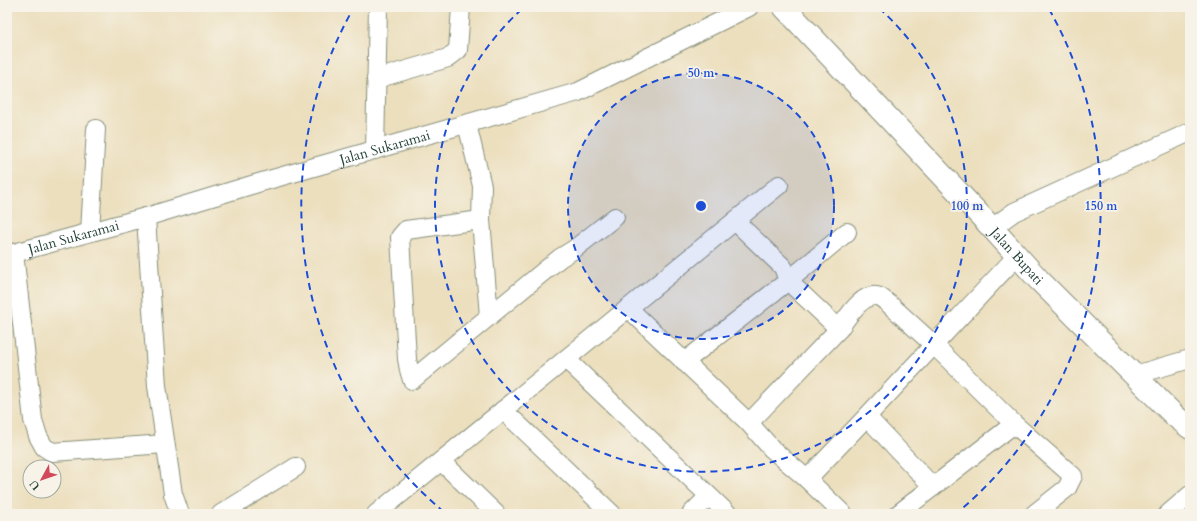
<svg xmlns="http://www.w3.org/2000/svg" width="1197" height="521" viewBox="0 0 1197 521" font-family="Cardo,serif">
	<rect width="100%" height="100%" fill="#f7f3e8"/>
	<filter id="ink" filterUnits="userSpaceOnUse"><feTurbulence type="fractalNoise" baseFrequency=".025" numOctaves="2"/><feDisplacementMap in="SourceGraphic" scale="8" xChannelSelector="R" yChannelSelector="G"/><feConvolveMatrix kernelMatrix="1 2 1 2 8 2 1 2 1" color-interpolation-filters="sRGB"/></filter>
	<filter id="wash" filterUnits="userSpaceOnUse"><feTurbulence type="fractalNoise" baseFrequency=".012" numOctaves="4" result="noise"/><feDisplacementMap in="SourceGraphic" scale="16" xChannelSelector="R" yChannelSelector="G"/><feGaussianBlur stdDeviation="0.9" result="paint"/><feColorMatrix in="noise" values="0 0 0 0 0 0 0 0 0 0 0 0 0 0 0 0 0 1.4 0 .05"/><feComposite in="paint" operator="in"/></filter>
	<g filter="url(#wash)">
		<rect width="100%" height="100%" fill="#ecdfbe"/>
	</g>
	<g filter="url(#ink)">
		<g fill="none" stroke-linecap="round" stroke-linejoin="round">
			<g stroke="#868e79" stroke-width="20">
				<g id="street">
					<polyline points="376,79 448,58 458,50 461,7"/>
					<polyline points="467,124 482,186 481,220 489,316"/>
					<polyline points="375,150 378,7"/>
					<polyline points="146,217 157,386 173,494 180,514"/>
					<polyline points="481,220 406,230 400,237 407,359 409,370 412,380 560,258 573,250 615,217"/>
					<polyline points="735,221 783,267 788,281 839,329"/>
					<polyline points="992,228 1014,212 1190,132"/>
					<polyline points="90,232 96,129"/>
					<polyline points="14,253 33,420 38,436 44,447 52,452 165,444"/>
					<path id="s1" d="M7 255 146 217 258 183 578 92 749 7"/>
					<polyline points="628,308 749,423 772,449 807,479 843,514"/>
					<polyline points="566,359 728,514"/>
					<polyline points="684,362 788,281 847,232"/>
					<polyline points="1135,375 1190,359"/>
					<polyline points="503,410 612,514"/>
					<polyline points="867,417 933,487"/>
					<path d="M749 423 839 329C847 318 863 290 880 297 882 298 885 301 888 303L934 345 1014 424 1073 476 1067 488 1034 514"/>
					<polyline points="441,461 496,514"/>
					<path d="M807 479C878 406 947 330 1017 256"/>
					<polyline points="221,514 296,467"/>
					<polyline points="376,514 779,185"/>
					<polyline points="691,514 709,496"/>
					<polyline points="898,514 1014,424"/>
					<polyline points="1168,514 1190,495"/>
				</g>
			</g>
			<g stroke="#868e79" stroke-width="24">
				<g id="secondary">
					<path id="s2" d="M784 7 992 228 1039 280 1175 416 1190 428"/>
				</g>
			</g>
			<use href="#street" stroke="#fff" stroke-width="18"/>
			<use href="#secondary" stroke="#fff" stroke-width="22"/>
		</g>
	</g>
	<circle cx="701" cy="206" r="133" fill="#1d4ed8" fill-opacity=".12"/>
	<g fill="none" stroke="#1d4ed8" stroke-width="2" stroke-dasharray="7 5">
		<circle cx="701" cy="206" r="133"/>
		<path d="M879 8A266 266 0 1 1 523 8"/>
		<path d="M444 512A400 400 0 0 1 353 9M1049 9A400 400 0 0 1 958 512"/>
	</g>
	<g text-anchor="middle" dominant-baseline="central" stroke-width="3.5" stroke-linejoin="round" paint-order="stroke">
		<g font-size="14" fill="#1f3d34" stroke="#f7f3e8">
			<text stroke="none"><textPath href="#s1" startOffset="393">Jalan Sukaramai</textPath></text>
			<text stroke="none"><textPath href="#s1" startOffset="69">Jalan Sukaramai</textPath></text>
			<text stroke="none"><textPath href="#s2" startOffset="341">Jalan Bupati</textPath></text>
		</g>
	</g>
	<circle cx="701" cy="206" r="6" fill="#1d4ed8" stroke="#f7f3e8" stroke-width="2"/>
	<g font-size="12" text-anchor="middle" font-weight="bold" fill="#1d4ed8" stroke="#f7f3e8" stroke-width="3.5" stroke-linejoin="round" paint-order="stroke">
		<text x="701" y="77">50 m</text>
		<text x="967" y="210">100 m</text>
		<text x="1101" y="210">150 m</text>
	</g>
	<rect width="1197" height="521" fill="none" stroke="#f7f3e8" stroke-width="24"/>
	<g transform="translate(42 479) rotate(230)"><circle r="19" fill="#f7f3e8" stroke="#a1aaa0"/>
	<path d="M0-3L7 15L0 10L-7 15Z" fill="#d1495b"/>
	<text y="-6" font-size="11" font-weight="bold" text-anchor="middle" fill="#1f3d34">U</text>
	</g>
</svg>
